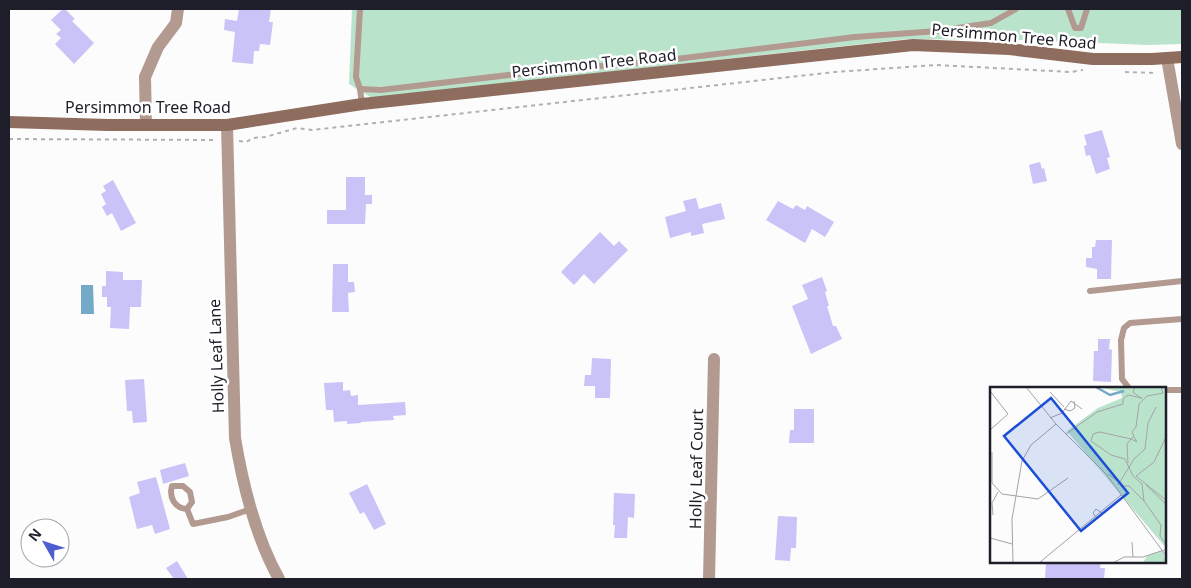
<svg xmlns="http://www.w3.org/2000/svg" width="1191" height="588" viewBox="0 0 1191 588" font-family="'Noto Sans',sans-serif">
	<rect width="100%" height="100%" fill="#fcfcfc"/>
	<polygon fill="#bae3cc" points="352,9 1182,9 1182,44 1148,45 1023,40 908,39 372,98 349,84"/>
	<polygon fill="#74a9c7" points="81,285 93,285 94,314 81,314"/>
	<g fill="#cac3f7">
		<polygon points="63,9 65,9 75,19 72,21 94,43 74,64 55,44 61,38 56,34 61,30 51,20"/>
		<polygon points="239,9 271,9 269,22 273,22 270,45 260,44 259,51 254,51 253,64 232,62 235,32 224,30 225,19 237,21"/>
		<polygon points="1102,130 1110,157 1107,158 1110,169 1096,174 1090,155 1086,156 1084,146 1087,145 1084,135"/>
		<polygon points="1040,162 1042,169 1044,168 1047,181 1033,184 1029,165"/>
		<polygon points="346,177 365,177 365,195 372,195 372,204 366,204 365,224 327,224 327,210 346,210"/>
		<polygon points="113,180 136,223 121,231 112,213 107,216 102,207 106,204 101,194 106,191 103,186"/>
		<polygon points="696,198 699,209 721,203 725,219 702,224 704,233 691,236 691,232 670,238 665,217 686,211 683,201"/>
		<polygon points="778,201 793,209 796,205 805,210 807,206 834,222 825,237 812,229 805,243 766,220"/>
		<polygon points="600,232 614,246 619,241 628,250 594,284 584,274 574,285 561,272"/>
		<polygon points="1096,240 1112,240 1111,279 1097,279 1097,269 1086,267 1086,258 1092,258 1092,247 1095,247"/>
		<polygon points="333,264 348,264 348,282 354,282 355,292 348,293 349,312 332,312"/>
		<polygon points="106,271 123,272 123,280 142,280 141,307 130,307 129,329 110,328 111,307 107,307 107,297 102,297 102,286 106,286"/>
		<polygon points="822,277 827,291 825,292 829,306 827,306 833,326 836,326 842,339 811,354 792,306 808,299 802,285"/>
		<polygon points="1098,339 1110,339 1109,349 1112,350 1111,382 1093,381 1094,351 1098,351"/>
		<polygon points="592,358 611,359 610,398 595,398 595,386 584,386 585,375 591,375"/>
		<polygon points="144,379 147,422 133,423 132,411 127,411 125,380"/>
		<polygon points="343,382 343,391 350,390 351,396 358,395 358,405 405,402 406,415 393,416 394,420 361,422 361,423 347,424 347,421 334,422 333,410 326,410 324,383"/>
		<polygon points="794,409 814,409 814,443 789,443 790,430 794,430"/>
		<polygon points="185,463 189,476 163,484 160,470"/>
		<polygon points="156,477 170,529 155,534 152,525 137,529 129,497 140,493 137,482"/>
		<polygon points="367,484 386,524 374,530 364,512 360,514 349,493"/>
		<polygon points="614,493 635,494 634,518 628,517 627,538 614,538 615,525 613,525"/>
		<polygon points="778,516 797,517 796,548 791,548 790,561 775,560"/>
		<polygon points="177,561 188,579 174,579 166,568"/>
		<polygon points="1046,562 1101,562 1100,568 1105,568 1104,579 1045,579"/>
	</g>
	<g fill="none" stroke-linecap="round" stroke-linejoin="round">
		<g stroke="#b1b0b5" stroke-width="2" stroke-dasharray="4 4" stroke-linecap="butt">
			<polyline points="1125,72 1157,73"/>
			<polyline points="9,139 217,140"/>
			<polyline points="239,141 246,142 253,138 265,137 297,128 312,130 835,72 936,65 1071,72 1083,70"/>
		</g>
		<g stroke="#b29a90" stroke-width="6">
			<polyline points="360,9 356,77 360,89 362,104"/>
			<polyline points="1068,9 1075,28 1081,28 1087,9"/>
			<polyline points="360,89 381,90 526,73 676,59 855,37 938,31 991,23 1016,9"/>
			<polyline points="1090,291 1182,281"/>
			<polyline points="1129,388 1122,379 1121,340 1124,328 1130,323 1182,319"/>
			<polyline points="1165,390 1182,390"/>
			<path d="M187 509C174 508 169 497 172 486H183L190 492 192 502 187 509 193 524 228 517 251 509"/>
		</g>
		<g stroke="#b29a90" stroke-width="12">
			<polyline points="1167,58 1182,144"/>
			<polyline points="146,125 145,77 158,47 176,23 178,9"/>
			<path d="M227 125 235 438C243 486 255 536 279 579"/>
			<polyline points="709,579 714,359"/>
		</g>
		<polyline stroke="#8e6c5e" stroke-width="12" points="9,122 108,125 227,125 362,104 913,45 1009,49 1093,59 1152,59 1182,57"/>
	</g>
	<g text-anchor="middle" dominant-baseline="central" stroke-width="5" stroke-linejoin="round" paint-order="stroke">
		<g font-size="16" fill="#1e1d2a" stroke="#fff">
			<text transform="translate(1014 36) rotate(5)">Persimmon Tree Road</text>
			<text transform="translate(594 63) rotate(-6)">Persimmon Tree Road</text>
			<text x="148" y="107">Persimmon Tree Road</text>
			<text transform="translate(216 356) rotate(-92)">Holly Leaf Lane</text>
			<text transform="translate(696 469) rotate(-89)">Holly Leaf Court</text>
		</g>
	</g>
	<g transform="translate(990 387)">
		<rect width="176" height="176" fill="#fcfcfc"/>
		<path d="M107 0H176V161L77 44 108 21 132 11 131 5ZM173 163 176 176H153L157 169Z" fill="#bae3cc"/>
		<path fill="none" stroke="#74a9c7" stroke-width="2.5" d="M106 0 120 8 134 4"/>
		<path fill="none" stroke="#a3a3a8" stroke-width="1" d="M36 0 66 37 116 87 177 170M145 0 143 5 152 12M0 4 18 27 0 43M60 5 74 20M74 22 80 24 85 21 84 14M60 31 72 26 81 14 92 22M76 47 107 25 133 17V12L138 8 152 11M177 48 164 75 146 89 177 114M144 50 147 55 141 52 144 49 142 45 146 40 149 17 157 9 173 6 171 0M2 65V96L12 107 48 112 78 91M118 87 134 99H139L154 114 152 97 143 89 135 72 121 68 101 54 103 47 110 45 141 52 137 57 138 76M128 98 144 72 155 62 158 36 166 20M156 98 177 118M154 114 171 138 170 149 177 159M3 128 2 116 8 105M106 130 103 126 106 122 112 126M0 151 22 157M142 155 143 170M23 176 22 132 32 74 41 58 66 37M49 176 131 108M123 176 134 170H153L177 162"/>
		<path fill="#1d4ed8" fill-opacity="0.15" stroke="#1d4ed8" stroke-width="2.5" d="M61 11 138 106 91 144 14 49Z"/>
		<rect width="176" height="176" fill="none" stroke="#1e1d2a" stroke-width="2.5"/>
	</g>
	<rect width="1191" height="588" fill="none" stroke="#1e1d2a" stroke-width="20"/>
	<g transform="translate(45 543) rotate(309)"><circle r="24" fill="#ffffff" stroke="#a5a5aa"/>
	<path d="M0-4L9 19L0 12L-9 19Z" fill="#4d5dd2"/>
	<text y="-8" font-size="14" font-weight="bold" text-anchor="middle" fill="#1e1d2a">N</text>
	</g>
</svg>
